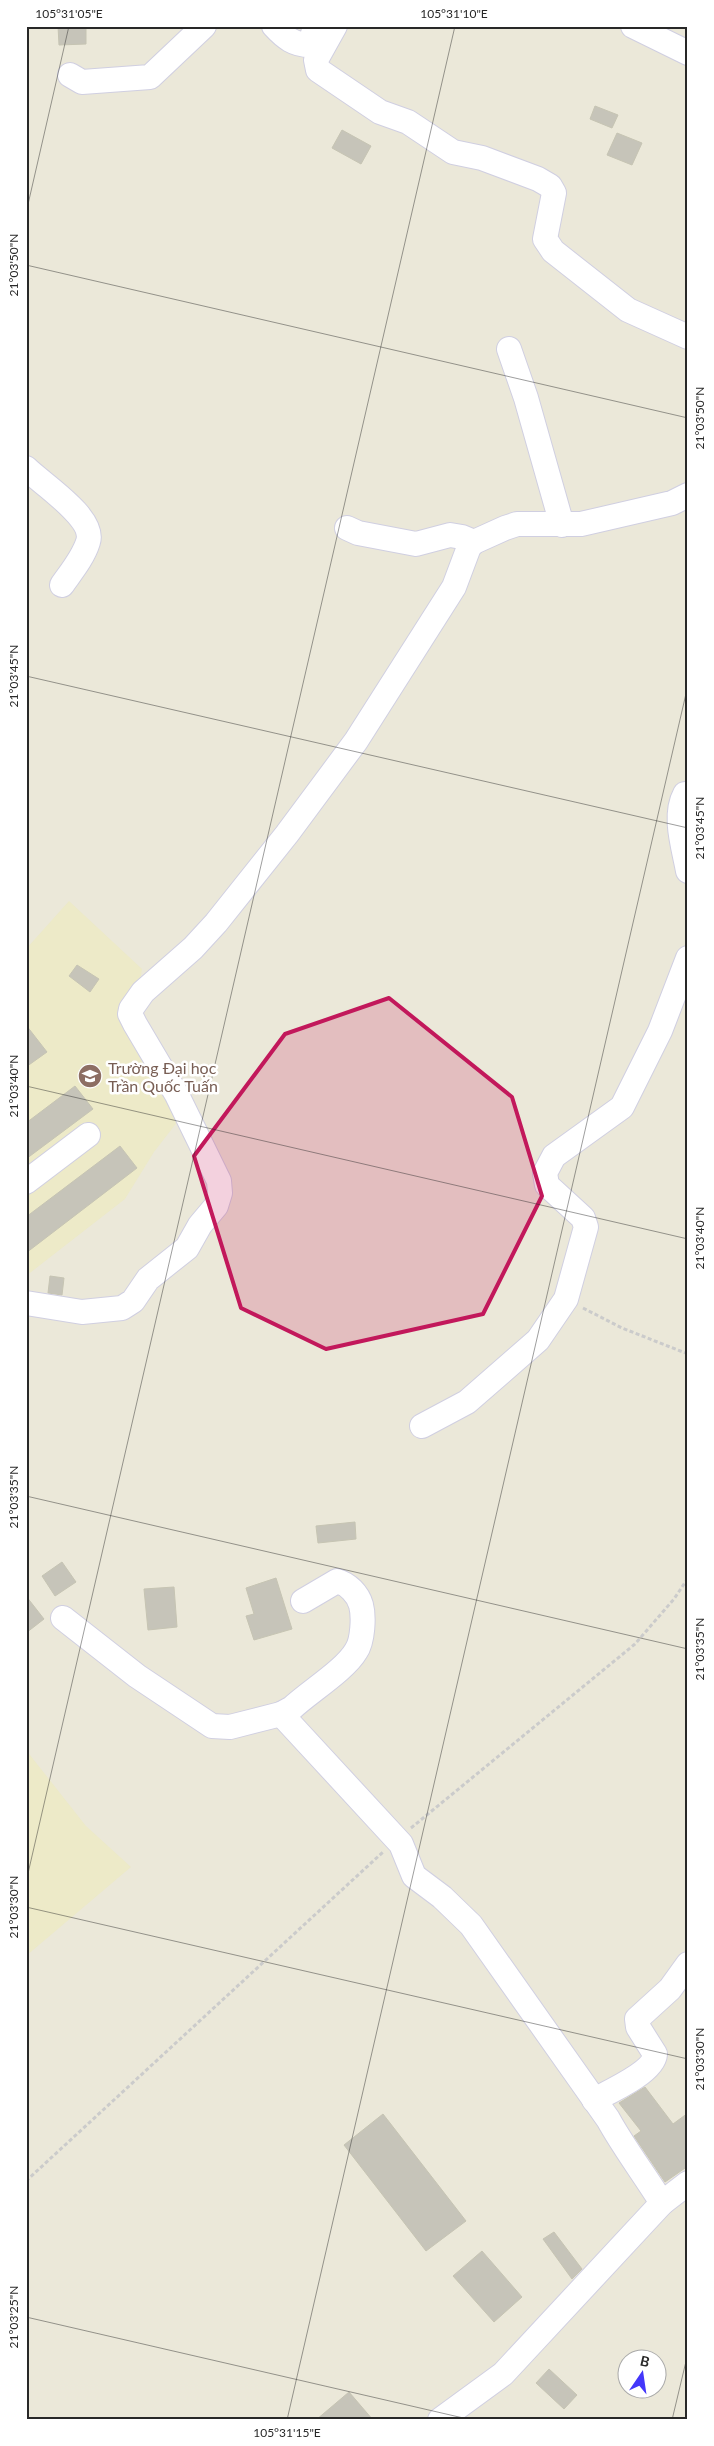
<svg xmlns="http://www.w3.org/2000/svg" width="714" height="2446" viewBox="0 0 714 2446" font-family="Lato,sans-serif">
	<rect width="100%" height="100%" fill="#ebe8d9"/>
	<g fill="#edeac8">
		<polygon points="69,901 142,969 132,1031 178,1121 154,1152 125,1199 26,1276 26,949"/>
		<polygon points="26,1750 86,1826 131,1867 26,1956"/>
	</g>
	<g fill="#c6c4b9" stroke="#c6c4b3">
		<polygon points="58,26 86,26 86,44 59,45"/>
		<polygon points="595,106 618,115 612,128 590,119"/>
		<polygon points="342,130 371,146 361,164 332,148"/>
		<polygon points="617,133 642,143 632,165 607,155"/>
		<polygon points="77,965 99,979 90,992 69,976"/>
		<polygon points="26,1025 47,1052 26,1067"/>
		<polygon points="75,1086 93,1109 26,1159 26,1123"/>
		<polygon points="120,1146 137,1168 26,1253 26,1217"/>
		<polygon points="50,1276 64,1278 62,1295 48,1293"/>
		<polygon points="355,1522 356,1539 318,1543 316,1526"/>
		<polygon points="62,1562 76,1582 55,1596 42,1576"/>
		<polygon points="276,1578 292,1629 254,1640 246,1616 254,1614 246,1588"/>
		<polygon points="174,1587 177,1627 148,1630 144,1589"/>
		<polygon points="26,1596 44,1619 26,1633"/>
		<polygon points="645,2087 673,2124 688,2113 688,2166 665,2182 634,2136 641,2131 619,2103"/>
		<polygon points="383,2114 466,2221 426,2251 344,2145"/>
		<polygon points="554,2232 582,2269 572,2279 543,2239"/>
		<polygon points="482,2251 522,2297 494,2322 453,2276"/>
		<polygon points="549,2369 577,2395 564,2409 536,2383"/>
		<polygon points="349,2392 373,2420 316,2420"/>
	</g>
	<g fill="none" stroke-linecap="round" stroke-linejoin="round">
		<g stroke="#d0cfe1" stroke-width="26">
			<g id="minor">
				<path d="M274 26C285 38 294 45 310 45L315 26"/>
				<polyline points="335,26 316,60 318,70 380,112 408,122 453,152 482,158 538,179 550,186 554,193 545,239 553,251 628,310 688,337"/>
				<polyline points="633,26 688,53"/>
				<polyline points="70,75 82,82 150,77 204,26"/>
				<polyline points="509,349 526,398 562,525"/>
				<path d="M26 468C42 484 96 518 88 542 83 558 71 572 62 585"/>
				<polyline points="347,528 358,533 416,544 450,535 462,537 474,542"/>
				<path d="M688 794H685C673 816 684 848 688 871"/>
				<polyline points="26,1182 88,1135"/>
				<polyline points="26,1303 82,1312 122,1308 133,1301 148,1279 187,1248 200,1225 216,1206 220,1193 219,1181 177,1095 135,1024 130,1014 131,1009 143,992 193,948 216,923 287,834 356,741 454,587 469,547 474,542 505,528 517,524 581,524 672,503 688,495"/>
				<polyline points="422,1426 467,1402 538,1340 566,1299 586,1227 583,1218 547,1185 545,1173 554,1156 622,1107 660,1031 688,958"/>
				<path d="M63 1618 137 1676 212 1726 230 1727 281 1714 292 1708C309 1692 345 1670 356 1651 363 1641 364 1616 361 1605 358 1594 348 1584 337 1581L303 1601"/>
				<path d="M281 1714 401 1844 414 1876 442 1897 471 1925 608 2119C624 2148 644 2174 662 2203"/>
				<path d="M594 2100C609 2092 654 2072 655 2054L638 2027 637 2019 670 1989 688 1964"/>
				<polyline points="440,2420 503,2374 662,2203 688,2183"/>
			</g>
		</g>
		<g stroke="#cbcbcb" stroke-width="3" stroke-dasharray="4 2.5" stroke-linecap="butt">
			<polyline points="583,1308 622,1328 688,1354"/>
			<polyline points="411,1828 635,1644 674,1599 688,1578"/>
			<polyline points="26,2181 383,1852"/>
		</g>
		<use href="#minor" stroke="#fff" stroke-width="24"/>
	</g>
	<path fill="#c2185b" fill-opacity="0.2" stroke="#c2185b" stroke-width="4" stroke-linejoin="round" d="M389 998 512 1097 542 1196 483 1314 326 1349 241 1308 194 1156 285 1034Z"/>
	<path fill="none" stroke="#282828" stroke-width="1" stroke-opacity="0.45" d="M26 213 69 26M26 265 688 418M26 676 688 828M26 1086 688 1239M26 1496 688 1649M26 1882 455 26M26 1907 688 2059M26 2317 472 2420M287 2420 688 685M672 2420 688 2353"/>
	<defs>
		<g id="university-disc" transform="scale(1.25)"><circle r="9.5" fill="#8d6e63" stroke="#fff"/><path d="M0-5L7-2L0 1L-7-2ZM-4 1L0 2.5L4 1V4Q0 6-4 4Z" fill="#fff"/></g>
	</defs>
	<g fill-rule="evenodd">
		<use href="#university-disc" x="90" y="1076"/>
	</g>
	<g text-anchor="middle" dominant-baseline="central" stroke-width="5" stroke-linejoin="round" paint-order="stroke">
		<g font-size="16" fill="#785e54" stroke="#fff" text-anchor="start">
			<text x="108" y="1067">Trường Đại học<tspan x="108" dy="18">Trần Quốc Tuấn</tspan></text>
		</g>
	</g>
	<rect width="714" height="2446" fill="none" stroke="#ffffff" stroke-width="55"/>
	<g transform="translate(642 2374) rotate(13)"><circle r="24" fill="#ffffff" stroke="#a9a9a9"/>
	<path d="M0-4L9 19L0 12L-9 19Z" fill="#4437fa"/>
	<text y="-8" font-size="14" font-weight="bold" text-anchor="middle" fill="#282828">B</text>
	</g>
	<rect x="28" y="28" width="658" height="2390" fill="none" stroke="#282828" stroke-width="2"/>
	<g font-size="12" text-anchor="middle" fill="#282828">
		<text x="69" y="18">105°31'05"E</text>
		<text x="454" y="18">105°31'10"E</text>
		<text transform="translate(14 265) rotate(-90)" y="4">21°03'50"N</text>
		<text transform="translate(700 418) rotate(-90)" y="4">21°03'50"N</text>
		<text transform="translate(14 676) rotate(-90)" y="4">21°03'45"N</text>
		<text transform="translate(700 828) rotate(-90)" y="4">21°03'45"N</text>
		<text transform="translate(14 1086) rotate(-90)" y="4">21°03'40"N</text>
		<text transform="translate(700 1238) rotate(-90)" y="4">21°03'40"N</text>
		<text transform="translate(14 1497) rotate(-90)" y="4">21°03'35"N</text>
		<text transform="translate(700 1649) rotate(-90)" y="4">21°03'35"N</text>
		<text transform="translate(14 1907) rotate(-90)" y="4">21°03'30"N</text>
		<text transform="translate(700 2059) rotate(-90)" y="4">21°03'30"N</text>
		<text transform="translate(14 2317) rotate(-90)" y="4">21°03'25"N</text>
		<text x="287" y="2437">105°31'15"E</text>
	</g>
</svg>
